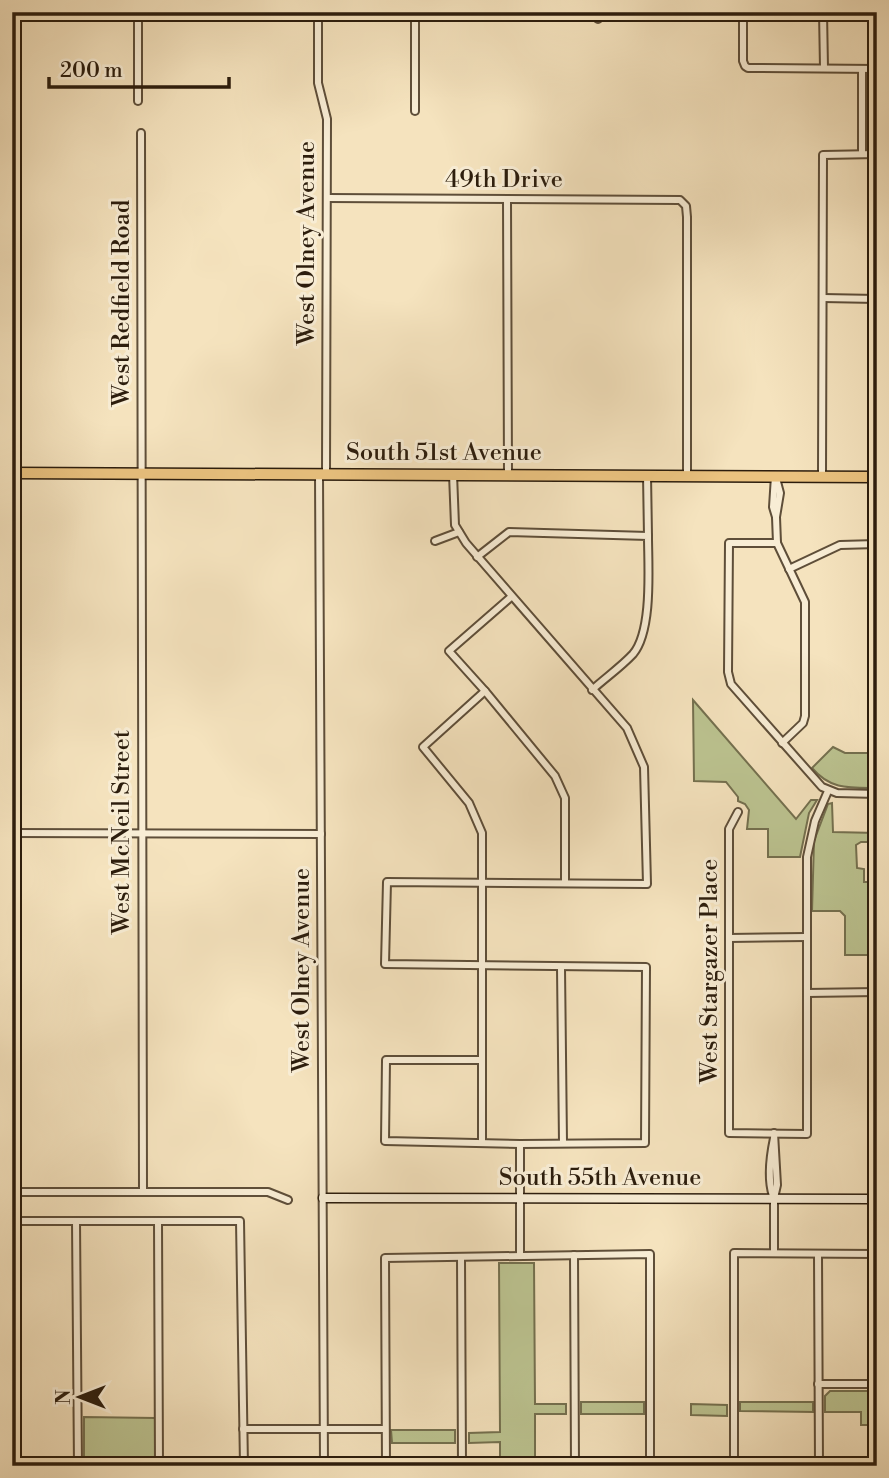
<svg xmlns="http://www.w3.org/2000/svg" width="889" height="1478" viewBox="0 0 889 1478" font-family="'Libre Bodoni',serif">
	<rect width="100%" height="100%" fill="#f5e3be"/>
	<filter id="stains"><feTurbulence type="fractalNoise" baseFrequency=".00286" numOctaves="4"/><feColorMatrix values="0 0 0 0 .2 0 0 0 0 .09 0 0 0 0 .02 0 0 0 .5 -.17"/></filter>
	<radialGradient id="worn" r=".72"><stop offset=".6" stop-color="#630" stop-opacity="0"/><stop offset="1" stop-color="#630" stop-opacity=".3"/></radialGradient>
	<g fill="#bcc491" stroke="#74704f" stroke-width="2">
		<polygon points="693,700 796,819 811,800 817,800 809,813 800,857 768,857 768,829 747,829 749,810 745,804 738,801 738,797 726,782 694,781"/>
		<path d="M833 747 845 753H876L877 782 870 788C846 788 829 788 812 768Z"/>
		<polygon points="832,803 833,832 877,833 877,842 861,842 856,845 857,868 864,869 864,882 871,882 870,906 877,910 877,955 845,955 845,916 840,911 812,911 814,841 828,804"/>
		<polygon points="499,1263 534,1263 535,1404 566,1404 566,1414 535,1414 535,1466 500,1466 500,1442 469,1443 469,1433 500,1432"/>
		<polygon points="830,1391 877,1391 877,1425 861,1425 861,1412 825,1412 825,1396"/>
		<rect x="581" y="1402" width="63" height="12"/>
		<polygon points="740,1402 813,1402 813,1412 740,1411"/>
		<polygon points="691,1404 727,1405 727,1416 691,1415"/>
		<polygon points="84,1417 155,1418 155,1466 84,1466"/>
		<polygon points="391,1430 455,1430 455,1443 392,1443"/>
	</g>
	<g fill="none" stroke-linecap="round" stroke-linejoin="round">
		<g stroke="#5e4e39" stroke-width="10">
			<g id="street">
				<polyline points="138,12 138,101"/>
				<polyline points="318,12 318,83 327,119 326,474"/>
				<polyline points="415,12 415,111"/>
				<polyline points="598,12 598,19"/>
				<polyline points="743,12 743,61 745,66 748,68 877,69"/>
				<polyline points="823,12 824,68"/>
				<polyline points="141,133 143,1191"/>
				<polyline points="862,154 862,69"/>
				<polyline points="327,198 680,200 686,206 687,217 687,475"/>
				<polyline points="507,199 508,474"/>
				<polyline points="823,298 877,299"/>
				<polyline points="319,474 324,1466"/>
				<polyline points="453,474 455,525 466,543 627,728 644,767 647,884 387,882 385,964 646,967 645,1143 520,1144 385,1141 386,1060 482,1060"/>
				<polyline points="647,475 648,536"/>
				<polyline points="775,476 773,507 776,517 777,543 805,602 805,716 803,723 782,743"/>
				<polyline points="822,476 823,155 877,154"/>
				<polyline points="776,478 780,493 776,517"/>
				<polyline points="435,541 459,532"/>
				<polyline points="777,543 729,543 728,672 731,684 822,787 837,793 877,794"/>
				<path d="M477 557 509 532 648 536C648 566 653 630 633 654 621 667 605 678 592 690"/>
				<polyline points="789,569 840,545 877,544"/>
				<polyline points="511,597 449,651 485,691 555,776 565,798 565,883"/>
				<polyline points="738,812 729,829 729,1133 807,1134 807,857 815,821 828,791"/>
				<polyline points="12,833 321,834"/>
				<polyline points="729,938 806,937"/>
				<polyline points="561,968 563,1142"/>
				<polyline points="807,993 877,992"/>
				<polyline points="482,1143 482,833 469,803 423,747 485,691"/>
				<polyline points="520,1144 520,1256"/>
				<polyline points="12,1192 268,1192 288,1200"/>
				<path d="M773 1196C767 1178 770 1157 774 1138"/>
				<polyline points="12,1221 240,1221 244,1466"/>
				<polyline points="76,1221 78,1466"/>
				<polyline points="158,1221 159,1466"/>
				<polyline points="774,1253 774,1198 777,1185 774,1133"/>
				<polyline points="818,1254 819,1466"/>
				<polyline points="574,1255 575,1466"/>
				<polyline points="461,1257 462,1466"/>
				<polyline points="818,1384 877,1384"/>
				<polyline points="243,1429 385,1429"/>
				<polyline points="386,1466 385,1258 650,1254 650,1466"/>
				<polyline points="734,1466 734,1253 877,1254"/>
			</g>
		</g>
		<g stroke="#2c1d0d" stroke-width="11">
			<polyline id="secondary" points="323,1198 877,1199"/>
		</g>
		<g stroke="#2c1d0d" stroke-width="13">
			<polyline id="primary" points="12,473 877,477"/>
		</g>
		<use href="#street" stroke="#f8edd5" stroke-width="6"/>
		<use href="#secondary" stroke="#f8edd5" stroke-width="8"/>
		<use href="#primary" stroke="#eac27f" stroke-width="10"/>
	</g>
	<g text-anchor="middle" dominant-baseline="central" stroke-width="6" stroke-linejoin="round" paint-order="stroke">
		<g font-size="24" fill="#2c1d0d" stroke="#f8edd5">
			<text x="504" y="180">49th Drive</text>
			<text transform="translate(307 243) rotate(-90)">West Olney Avenue</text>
			<text transform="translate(122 303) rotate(-90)">West Redfield Road</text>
			<text x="444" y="453">South 51st Avenue</text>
			<text transform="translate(122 832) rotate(-90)">West McNeil Street</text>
			<text transform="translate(302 970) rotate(-90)">West Olney Avenue</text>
			<text transform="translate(710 971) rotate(-90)">West Stargazer Place</text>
			<text x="600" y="1178">South 55th Avenue</text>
		</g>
	</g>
	<rect width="889" height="1478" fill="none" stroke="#f5e3be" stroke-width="42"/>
	<rect x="14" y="14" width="861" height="1450" fill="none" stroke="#2c1d0d" stroke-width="3.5"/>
	<rect x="21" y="21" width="847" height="1436" fill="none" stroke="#2c1d0d" stroke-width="2"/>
	<g transform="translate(80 1397) rotate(270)" stroke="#f8edd5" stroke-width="5" paint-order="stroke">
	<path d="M0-5L12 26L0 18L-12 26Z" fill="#2c1d0d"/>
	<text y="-10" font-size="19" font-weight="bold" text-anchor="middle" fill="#2c1d0d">N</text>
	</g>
	<path d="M49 77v10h180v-10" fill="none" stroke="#2c1d0d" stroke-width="3.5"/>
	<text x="60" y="77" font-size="21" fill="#2c1d0d" stroke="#f8edd5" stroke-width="5" paint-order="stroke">200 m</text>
	<rect width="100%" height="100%" filter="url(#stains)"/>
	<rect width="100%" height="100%" fill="url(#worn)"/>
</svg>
